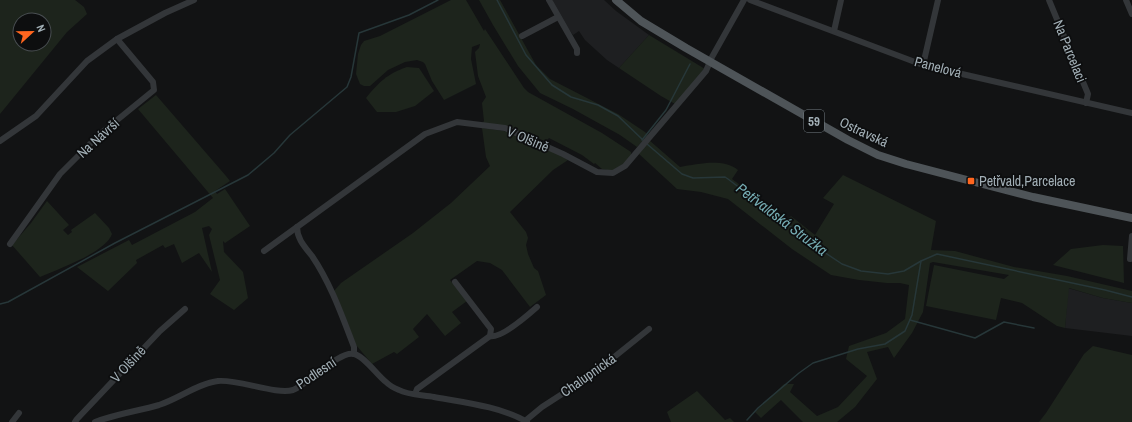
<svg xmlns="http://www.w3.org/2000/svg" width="1132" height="422" viewBox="0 0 1132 422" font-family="'Archivo Narrow',sans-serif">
	<rect width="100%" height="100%" fill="#121314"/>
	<g fill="#1e1f21">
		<polygon points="553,0 604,0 616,11 649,35 619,68 607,60 585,40 579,31 573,35 560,17 552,2"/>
		<polygon points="1068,288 1103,298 1132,303 1132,336 1065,328"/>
	</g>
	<g fill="#1d241c" fill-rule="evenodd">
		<path d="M0 0H75L84 7 87 14 67 32 0 114ZM20 20H44V44H20Z"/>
		<path d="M451 0H466L484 31 485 29 524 88 528 92 602 133 631 152V159L612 171 602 169 595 163 594 164 582 155 549 138 546 141C540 140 535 136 528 134 513 129 497 127 481 125L484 121 482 103 486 97 478 76 475 52 479 48 480 44 472 47 471 59 476 84 444 100 432 81 425 64 423 62 417 60 405 62 388 70 370 86H364L360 84 356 74 358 54 361 45 364 41 380 36Z"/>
		<polygon points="479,0 500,0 536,65 550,79 618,114 645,132 648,135 637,147 620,135 573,109 540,93 518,66 493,25"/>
		<polygon points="649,35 705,69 675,104 661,96 619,68"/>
		<path d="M407 67 419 68 434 91 415 106 396 112H377L366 98C379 82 387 74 407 67Z"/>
		<polygon points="156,95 226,176 230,181 215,191 217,194 225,189 250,226 225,243 223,241 224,252 243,272 248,298 234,310 210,294 220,280 209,235 212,229 209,226 202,228 212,272 199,253 182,263 174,244 165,248 163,245 136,260 137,263 108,291 77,267 129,240 132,245 195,212 213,198 138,109"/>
		<polygon points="482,128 504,131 540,142 568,160 553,170 510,212 526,232 528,238 526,245 528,254 534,268 538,271 546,295 530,307 502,270 490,263 477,261 450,280 467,301 452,312 461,323 445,336 427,314 413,329 419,337 397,354 394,352 372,364 356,345 334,291 341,283 413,233 451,203 490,166 486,157"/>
		<path d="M649 140 680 167C698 164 723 158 738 170L732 179 787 220 791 216 815 235 834 204 823 198 843 175 936 221 931 250 955 251 1014 267 1067 276 1132 291V303L1103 298 1069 288 1065 328 1057 326 1022 303 1001 298 996 320 926 306 934 265 1004 279 1009 275 933 262 930 263 923 312 912 333 894 358 888 347 867 352 877 379 855 407 837 422H803L781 400 761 418 755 412 784 384H794L790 392 817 416 838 407 867 376 846 359 849 346 886 333 905 319 909 285 900 283H887L859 280 831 275 792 249 728 199 701 192 677 189 639 154Z"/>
		<path d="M47 201 69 225 63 230 68 235 72 232 71 230 95 213 109 228 112 234C105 253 58 269 40 277L12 245 31 223Z"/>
		<polygon points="1103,245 1123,246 1124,283 1053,265 1071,249"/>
		<polygon points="1093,346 1132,355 1132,422 1039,422 1046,413 1084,354"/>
		<polygon points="697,391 725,420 730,418 734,422 671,422 667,412"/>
	</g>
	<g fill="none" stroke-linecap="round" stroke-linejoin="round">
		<g stroke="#273739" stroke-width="1.5">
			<polyline points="497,0 526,55 552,85 571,97 598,105 618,116 644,141"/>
			<polyline points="642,140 666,110 690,64"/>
			<polyline points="647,144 682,174 693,178 725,177 728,179 821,250 842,264 861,271 888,274 904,271 921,261 937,254 1105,290 1132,297"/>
			<polyline points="0,304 8,302 115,243 248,175 274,153 290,135 347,87 351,77 359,33 409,15 438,0"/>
			<polyline points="910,320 975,338 1004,322 1034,328"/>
			<polyline points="747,420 758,408 799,373 813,363 858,349 885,344 905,331 912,315 921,261"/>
		</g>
		<g stroke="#333639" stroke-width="6">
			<polyline points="549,0 577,49 577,53"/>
			<polyline points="750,0 923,65 1132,113"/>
			<polyline points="1049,0 1088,94 1086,103"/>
			<polyline points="1126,0 1132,14"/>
			<polyline points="834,31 841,0"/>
			<polyline points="522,36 558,17"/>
			<polyline points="923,65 938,0"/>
			<polyline points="0,141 36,116 87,61 117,39 165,13 194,0"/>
			<path d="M297 227C297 239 305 247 312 256 331 284 342 316 354 347V354"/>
			<polyline points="10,244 60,174 100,134 154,90 153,82 117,39"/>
			<polyline points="264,251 425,134 457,122 505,128 563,154 597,172 613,173 625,166 706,71 712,57 744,0"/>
			<polyline points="1130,259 1132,236"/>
			<path d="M490 336C501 339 528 315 537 307"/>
			<polyline points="415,394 417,389 490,336 491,329 455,282"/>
			<polyline points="525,421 542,407 593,374 649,329"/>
			<polyline points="12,422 19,413"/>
			<polyline points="75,422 77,419 160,331 185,309"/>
			<path d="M95 422C116 414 138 411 159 405 178 399 199 383 218 381 238 379 276 395 293 390 308 384 340 350 354 354 364 356 377 375 386 382 389 385 394 388 399 390 408 395 423 395 434 397 462 402 503 407 527 422"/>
		</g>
		<polyline stroke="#4e5458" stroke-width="8" points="616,0 641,21 686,48 848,140 878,155 906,164 971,181 1033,197 1132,218"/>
	</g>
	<rect fill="#ff661f" stroke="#0d0e0f" stroke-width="1.5" x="967" y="177" width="8" height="8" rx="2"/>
	<g text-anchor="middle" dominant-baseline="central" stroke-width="3.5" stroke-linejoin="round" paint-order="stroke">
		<rect fill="#0d0e0f" stroke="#757f84" stroke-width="1" x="804" y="110" width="20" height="22" rx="3"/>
		<g font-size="13" font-weight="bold" fill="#a2afb6">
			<text x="814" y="121">59</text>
		</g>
		<g font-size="14" fill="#a2afb6" stroke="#0d0e0f">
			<text transform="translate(1070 51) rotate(68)">Na Parcelaci</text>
			<text transform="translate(938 67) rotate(15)">Panelová</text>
			<text transform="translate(864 132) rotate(25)">Ostravská</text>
			<text transform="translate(98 138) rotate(-42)">Na Návrší</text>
			<text transform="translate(528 139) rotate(23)">V Olšině</text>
			<text transform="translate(128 364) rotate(-47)">V Olšině</text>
			<text transform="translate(316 373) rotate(-34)">Podlesní</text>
			<text transform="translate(588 375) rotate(-35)">Chalupnická</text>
		</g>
		<g font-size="14" fill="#a2afb6" stroke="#0d0e0f" text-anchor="start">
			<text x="979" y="181">Petřvald,Parcelace</text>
		</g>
		<g font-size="15" font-style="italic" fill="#76adb4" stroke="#0d0e0f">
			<text transform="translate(782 219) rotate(37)">Petřvaldská Stružka</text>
		</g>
	</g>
	<g transform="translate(32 32) rotate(68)"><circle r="19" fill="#0d0e0f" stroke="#494e52"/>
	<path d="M0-3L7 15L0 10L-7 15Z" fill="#ff661f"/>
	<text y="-6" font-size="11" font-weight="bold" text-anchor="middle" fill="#a2afb6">N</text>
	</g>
</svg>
